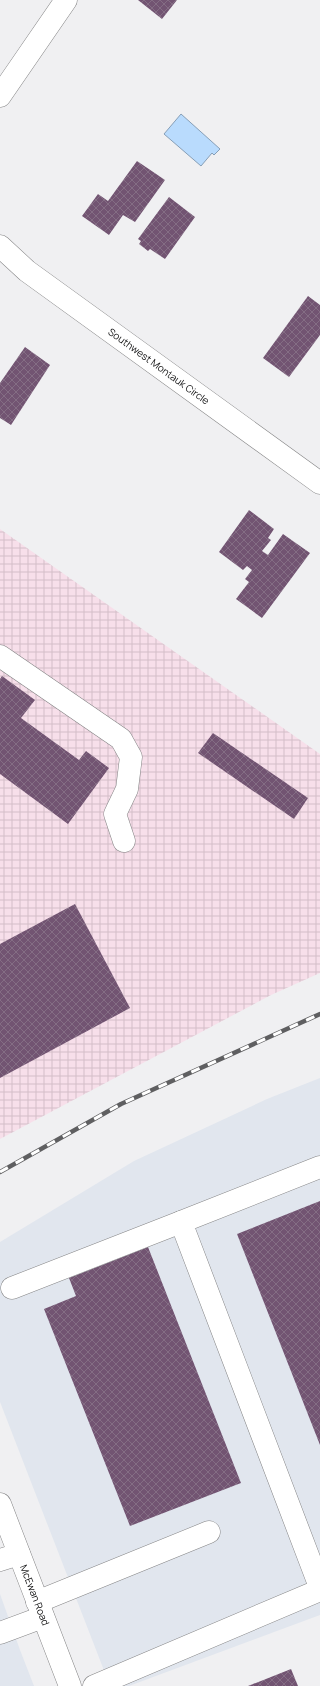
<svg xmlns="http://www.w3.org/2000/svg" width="320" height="1686" viewBox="0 0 320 1686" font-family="Manrope,sans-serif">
	<defs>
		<pattern id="industrial-grid" width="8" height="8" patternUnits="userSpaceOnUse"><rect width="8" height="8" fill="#f7dfea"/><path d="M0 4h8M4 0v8" fill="none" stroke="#d3bec8"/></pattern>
		<pattern id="building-cross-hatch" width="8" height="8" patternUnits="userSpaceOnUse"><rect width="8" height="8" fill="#725472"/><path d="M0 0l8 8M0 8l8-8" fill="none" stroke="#846d84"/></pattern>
	</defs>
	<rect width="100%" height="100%" fill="#f0f0f2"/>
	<g fill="#e1e6ee">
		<polygon points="320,1078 320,1615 129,1686 110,1686 0,1402 0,1242 134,1161 267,1099"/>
		<polygon points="0,1594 20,1650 34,1686 0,1686"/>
	</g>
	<polygon fill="url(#industrial-grid)" points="0,529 320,754 320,973 271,995 0,1139"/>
	<polygon fill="#b9dbfd" stroke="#879fb7" points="181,114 220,149 214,155 212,153 201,166 164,134"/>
	<g fill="url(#building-cross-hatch)">
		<polygon points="138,0 177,0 162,19"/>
		<polygon points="137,161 165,180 135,222 123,215 109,235 82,216 98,194 108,201"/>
		<polygon points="169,197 195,217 165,259 150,249 148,251 139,244 141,241 138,239"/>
		<polygon points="308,296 320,305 320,335 289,377 263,358"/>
		<polygon points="25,347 50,365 11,425 0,418 0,383"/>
		<polygon points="249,510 274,529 268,538 271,540 262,551 268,555 283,534 310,553 262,618 236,599 249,582 245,579 252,570 247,566 243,570 219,552"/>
		<polygon points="2,676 35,700 21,718 79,760 86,751 109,768 68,824 0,774 0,679"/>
		<polygon points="213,733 308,798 294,819 198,753"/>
		<polygon points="75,904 130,1008 0,1078 0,944"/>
		<polygon points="320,1201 320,1445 237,1234"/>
		<polygon points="148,1247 241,1483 130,1526 44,1309 76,1296 69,1278"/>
		<polygon points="291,1669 298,1686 248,1686"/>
	</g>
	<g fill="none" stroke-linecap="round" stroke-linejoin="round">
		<g stroke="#858586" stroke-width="23">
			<g id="minor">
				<polyline points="0,96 66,0"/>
				<polyline points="0,246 27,271 320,483"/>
				<polyline points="0,656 121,739 131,757 127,789 115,814 124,841"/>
				<polyline points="320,1167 181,1222 320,1587"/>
				<polyline points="12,1288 181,1222"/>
				<polyline points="0,1504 70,1686"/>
				<polyline points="0,1560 19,1554"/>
				<polyline points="37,1602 209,1532"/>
				<polyline points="0,1633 43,1617"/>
				<polyline points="94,1686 320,1590"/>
			</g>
		</g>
		<use href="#minor" stroke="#fff" stroke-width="22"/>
		<g stroke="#5f5f61" stroke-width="4.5">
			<polyline id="rail" points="0,1172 121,1104 320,1014"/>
		</g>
		<use href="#rail" stroke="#fff" stroke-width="3" stroke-dasharray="9" stroke-linecap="butt"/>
	</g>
	<g text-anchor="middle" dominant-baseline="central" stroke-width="4" stroke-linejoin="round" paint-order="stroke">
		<g font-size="10" fill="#121213" stroke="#fff">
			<text transform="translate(159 366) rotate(36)">Southwest Montauk Circle</text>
			<text transform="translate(35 1595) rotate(69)">McEwan Road</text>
		</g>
	</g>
</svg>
